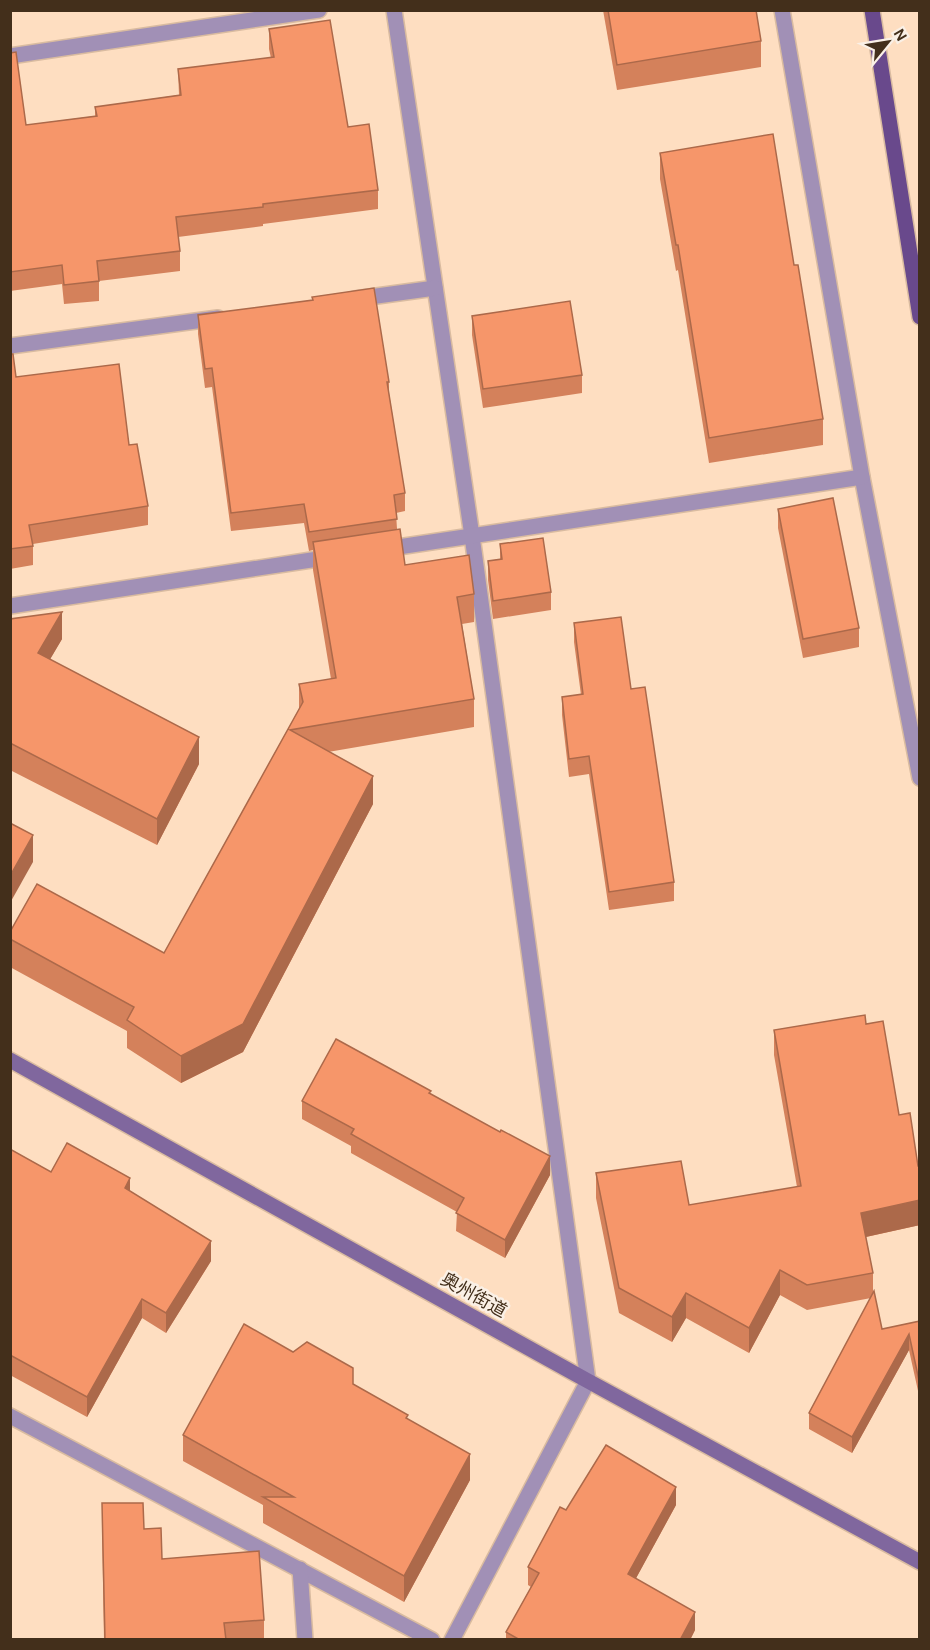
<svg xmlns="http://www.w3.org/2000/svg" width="930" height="1650" viewBox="0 0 930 1650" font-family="Karla,'Noto Sans JP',sans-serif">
	<rect width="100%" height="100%" fill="#fedec1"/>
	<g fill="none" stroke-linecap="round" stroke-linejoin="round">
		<g stroke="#d9bba0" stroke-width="18">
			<g id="street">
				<polyline points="394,10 472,536 588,1381 452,1640"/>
				<polyline points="782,10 862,477 920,778"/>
				<polyline points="10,56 319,10"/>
				<polyline points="355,299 435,288"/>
				<polyline points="10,346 218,318"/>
				<polyline points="385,549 862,477"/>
				<polyline points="10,606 331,557"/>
				<polyline points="10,1416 432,1640"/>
				<polyline points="300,1569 305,1640"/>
			</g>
		</g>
		<g stroke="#d9bba0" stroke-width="18">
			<polyline id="secondary" points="10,1060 588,1381 920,1562"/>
		</g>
		<g stroke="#d9bba0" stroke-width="18">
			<polyline id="primary" points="872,10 920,317"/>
		</g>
		<use href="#street" stroke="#a190b6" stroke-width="15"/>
		<use href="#secondary" stroke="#80679e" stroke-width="15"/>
		<use href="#primary" stroke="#69498c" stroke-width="15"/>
	</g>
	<g fill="#d4815b">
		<polygon points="603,10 756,10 761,41 761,67 617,90"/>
		<polygon points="269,29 348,127 378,190 378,209 263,224 263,226 178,237 180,251 180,271 99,281 99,301 64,304 62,284 10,291 10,53 26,125 95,116 95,107 179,95 178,69 271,58 269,49"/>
		<polygon points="660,153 794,265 823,419 823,445 709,463 678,270 676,271 660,179"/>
		<polygon points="198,315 389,382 389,393 405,493 405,511 396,513 397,529 405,565 474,594 474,622 462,624 474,699 474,727 328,752 373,804 243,1052 181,1083 127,1048 127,1031 10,967 10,932 164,953 299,709 299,684 331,679 313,570 313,550 309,551 304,523 231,531 212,387 205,388 198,334"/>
		<polygon points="472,316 582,375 582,393 483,408 472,335"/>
		<polygon points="10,354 16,377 129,445 148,506 148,525 33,544 33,565 10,569"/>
		<polygon points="778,509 859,628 859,647 803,658 778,528"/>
		<polygon points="500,544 551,592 551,610 493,619 488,580 488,561 500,559"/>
		<polygon points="10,619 62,639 50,659 199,764 157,845 10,770"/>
		<polygon points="574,623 631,689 674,882 674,901 609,910 589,774 569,777 562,715 562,697 581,695 574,642"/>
		<polygon points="866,1024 918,1166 920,1166 920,1225 866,1237 873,1273 873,1294 882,1329 920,1321 920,1400 909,1350 852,1453 809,1429 809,1413 871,1298 807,1310 780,1295 749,1353 686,1318 672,1342 619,1313 596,1198 596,1173 689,1205 797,1187 774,1055 774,1030"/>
		<polygon points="431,1094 550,1175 505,1258 456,1231 457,1212 351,1153 351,1146 302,1119 302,1101"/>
		<polygon points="10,1149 51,1172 130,1191 211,1261 166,1333 142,1318 87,1417 10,1375"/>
		<polygon points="353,1384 408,1420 470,1480 404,1602 263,1523 263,1505 183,1461 183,1435"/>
		<polygon points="676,1505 636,1578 695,1630 690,1640 506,1640 506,1632 531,1587 528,1585 528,1567 566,1510"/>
		<polygon points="102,1525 144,1529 162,1559 264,1620 264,1640 104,1640"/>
	</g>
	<g fill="#ac694a">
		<polygon points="62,612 62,639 38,680 38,653"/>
		<polygon points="199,737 199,764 157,845 157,819"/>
		<polygon points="373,776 373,804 243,1052 181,1083 181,1056"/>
		<polygon points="33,835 33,862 10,903 10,876"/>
		<polygon points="550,1156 550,1175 505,1258 505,1240"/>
		<polygon points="130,1178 130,1198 125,1188"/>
		<polygon points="920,1200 920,1225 861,1238 861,1213"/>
		<polygon points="211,1241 211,1261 166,1333 166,1313"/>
		<polygon points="780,1270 780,1295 749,1353 749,1328"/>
		<polygon points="686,1293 686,1318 672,1342 672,1317"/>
		<polygon points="142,1299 142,1318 87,1417 87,1397"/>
		<polygon points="909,1334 909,1350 852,1453 852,1437"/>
		<polygon points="470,1454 470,1480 404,1602 404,1576"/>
		<polygon points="676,1487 676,1505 628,1593 628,1574"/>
		<polygon points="695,1612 695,1630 690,1640 680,1640"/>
	</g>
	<g fill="#f6966a" stroke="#ac694a" stroke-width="1.5">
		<polygon points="608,10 756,10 761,41 617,65"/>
		<polygon points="330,20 348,127 369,124 378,190 263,204 263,207 176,217 180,251 97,261 99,281 64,285 62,265 10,272 10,53 16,52 26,125 97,116 95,107 181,95 178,69 274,57 269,29"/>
		<polygon points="773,134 794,265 798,265 823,419 709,438 678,245 676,245 660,153"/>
		<polygon points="374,288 389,382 387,382 405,493 394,495 397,519 309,532 304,504 231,513 212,368 205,369 198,315 313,300 312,297"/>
		<polygon points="570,301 582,375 483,389 472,316"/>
		<polygon points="10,354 13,354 16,377 119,364 129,445 137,444 148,506 29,525 33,546 10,549"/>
		<polygon points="833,498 859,628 803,639 778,509"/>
		<polygon points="400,529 405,565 469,555 474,594 457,597 474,699 290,730 373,776 243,1024 181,1056 127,1020 134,1007 10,939 10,932 37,884 164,953 303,702 299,684 336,678 313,542"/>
		<polygon points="543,538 551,592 493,601 488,561 502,559 500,544"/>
		<polygon points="62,612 38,653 199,737 157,819 10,743 10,619"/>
		<polygon points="621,617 631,689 645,687 674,882 609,892 589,756 569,759 562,697 583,694 574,623"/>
		<polygon points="10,823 33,835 10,876"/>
		<polygon points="865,1015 866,1024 883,1021 899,1115 910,1113 918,1166 920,1166 920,1200 861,1213 873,1273 807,1285 780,1270 749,1328 686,1293 672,1317 619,1288 596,1173 681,1161 689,1205 801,1186 774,1030"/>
		<polygon points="336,1039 431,1091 429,1093 500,1132 501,1130 550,1156 505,1240 456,1213 464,1198 351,1134 354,1129 302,1101"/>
		<polygon points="67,1143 130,1178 125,1188 211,1241 166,1313 142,1299 87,1397 10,1355 10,1149 51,1172"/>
		<polygon points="874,1291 882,1329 920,1321 920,1385 909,1334 852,1437 809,1413"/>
		<polygon points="244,1324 293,1352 307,1342 353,1368 353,1384 408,1415 406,1418 470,1454 404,1576 263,1497 294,1497 183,1435"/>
		<polygon points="606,1445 676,1487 628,1574 695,1612 680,1640 520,1640 506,1632 539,1573 528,1567 560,1507 566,1510"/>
		<polygon points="102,1503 143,1503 144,1529 161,1528 162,1559 259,1551 264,1620 224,1623 226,1640 105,1640"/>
	</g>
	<g text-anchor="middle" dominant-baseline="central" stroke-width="5" stroke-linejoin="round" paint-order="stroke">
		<g font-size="18" fill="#432f1b" stroke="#faf0e6">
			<text transform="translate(474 1295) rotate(29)">奥州街道</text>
		</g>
	</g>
	<rect width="930" height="1650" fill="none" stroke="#432f1b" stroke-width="24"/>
	<g transform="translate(888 42) rotate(60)" stroke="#faf0e6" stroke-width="4.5" paint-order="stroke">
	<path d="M0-4.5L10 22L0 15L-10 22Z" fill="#432f1b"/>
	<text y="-9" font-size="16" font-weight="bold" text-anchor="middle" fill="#432f1b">N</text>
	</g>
</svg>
